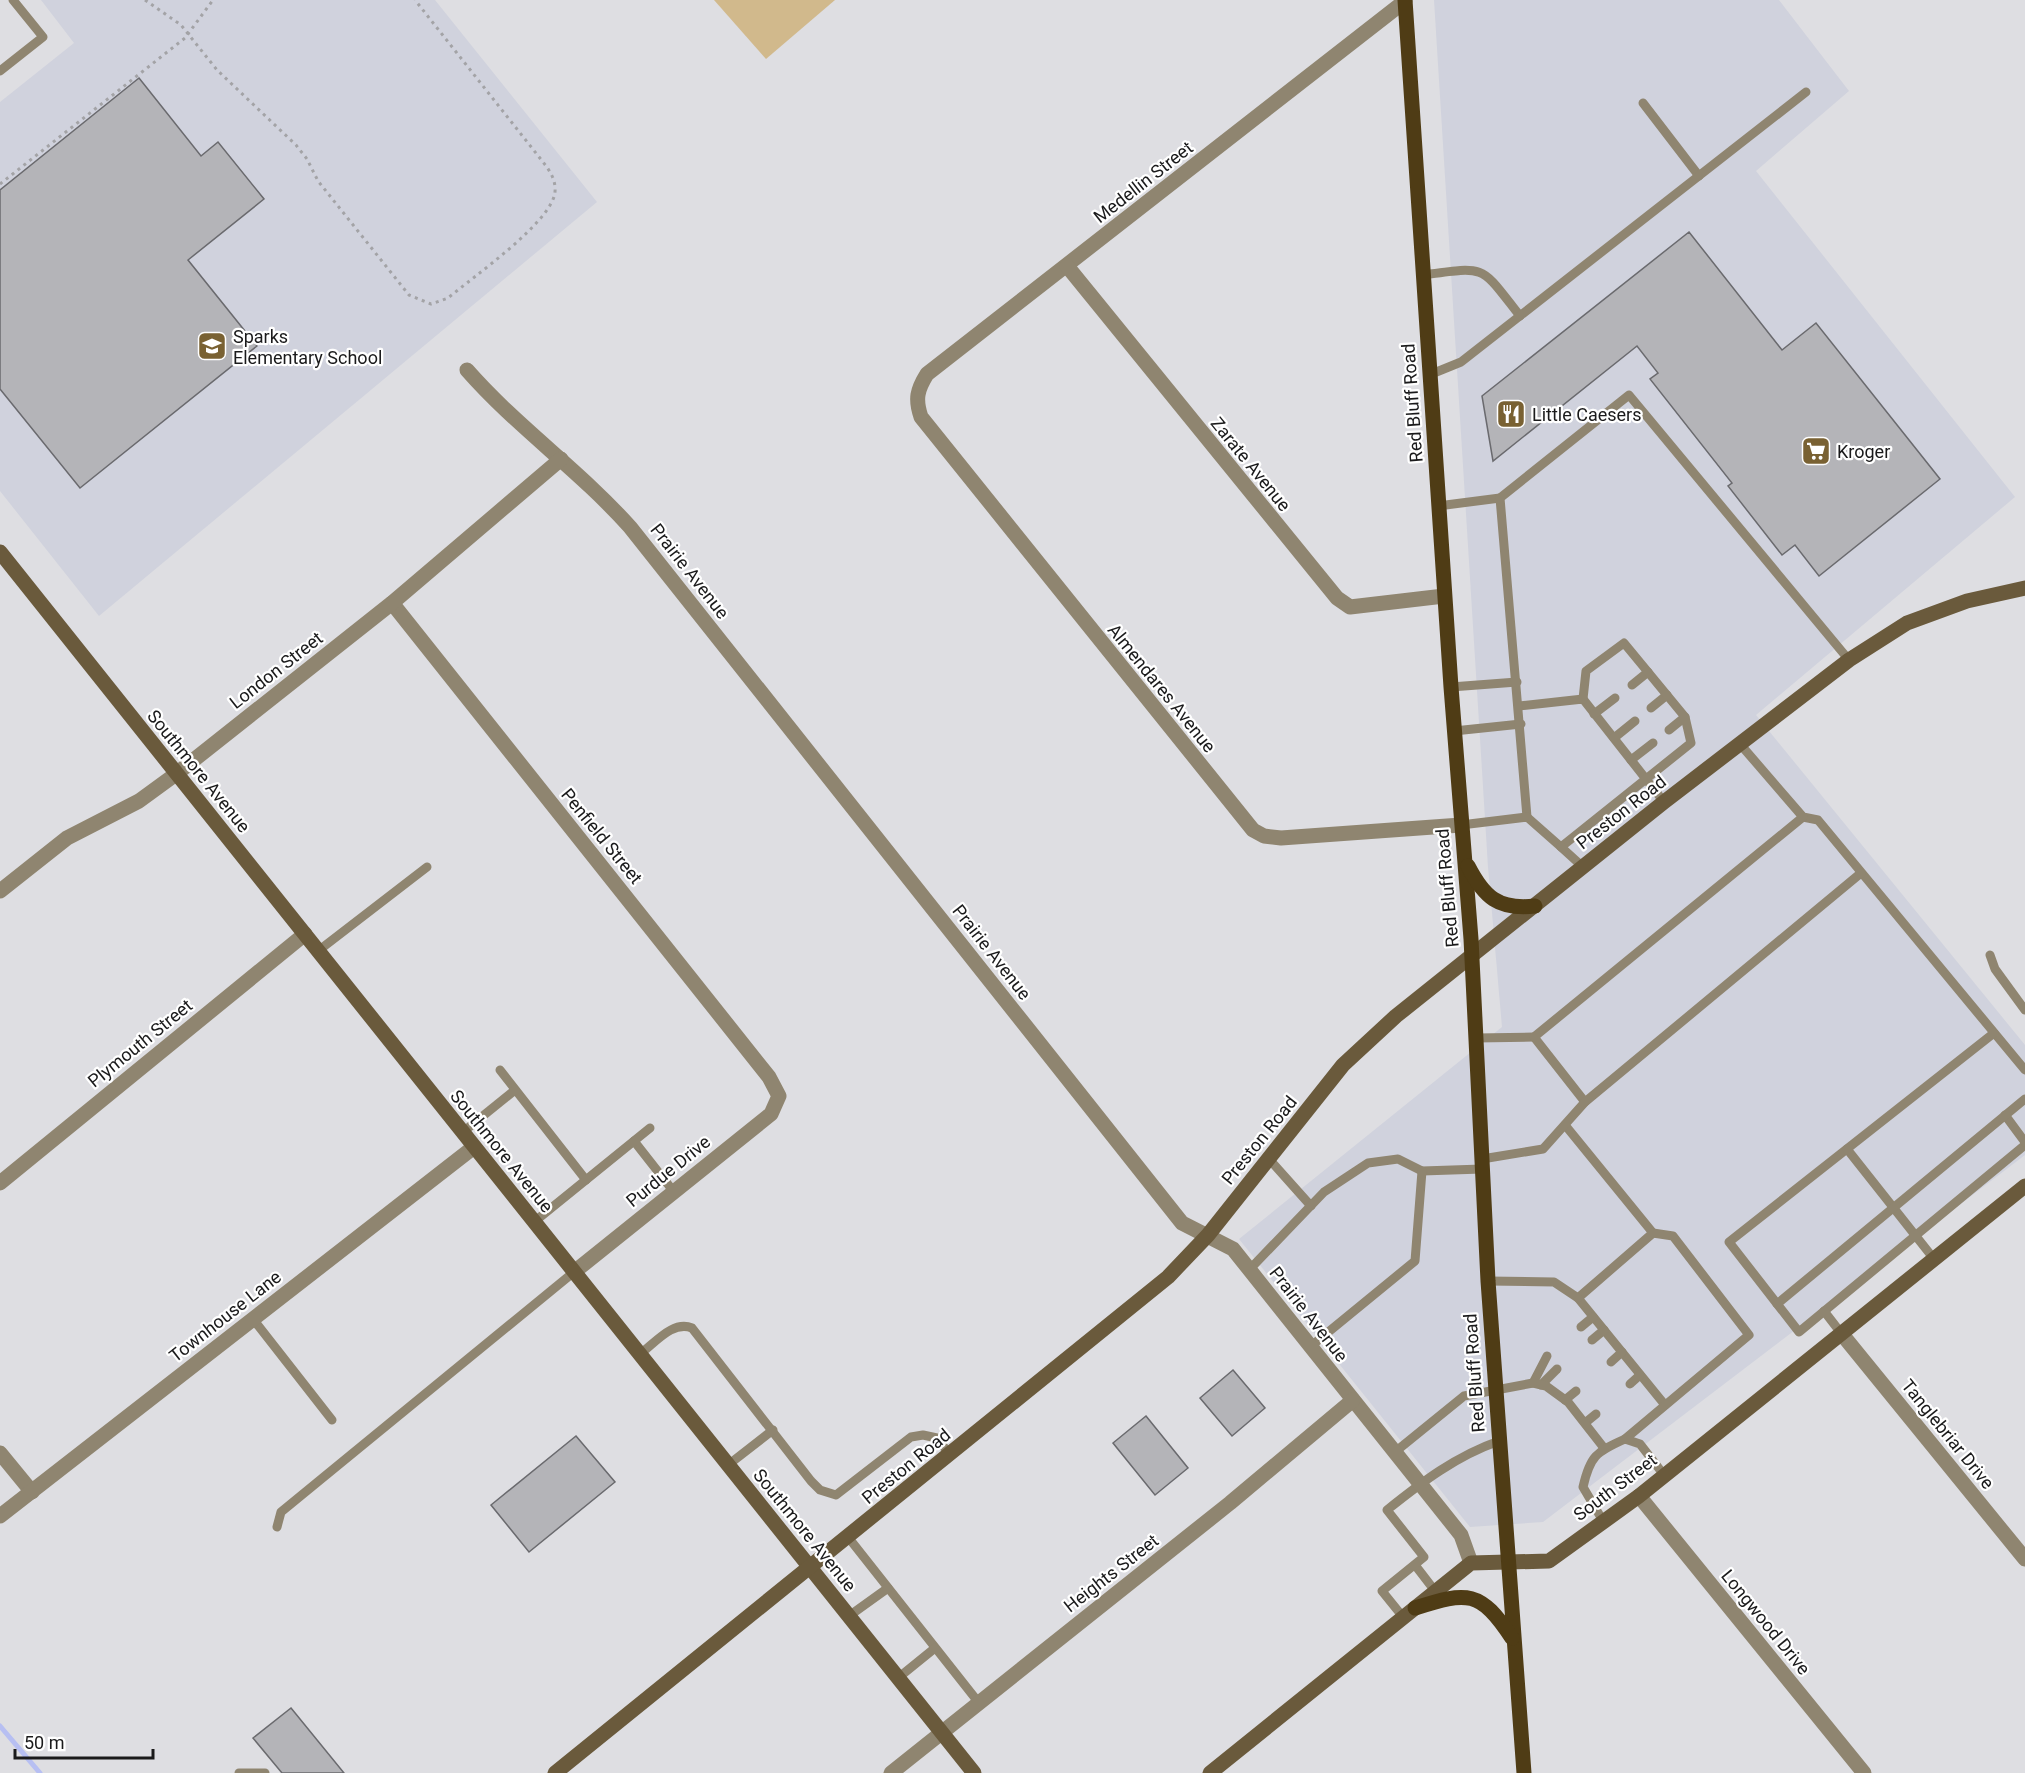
<svg xmlns="http://www.w3.org/2000/svg" width="2025" height="1773" viewBox="0 0 2025 1773" font-family="Roboto,sans-serif">
	<rect width="100%" height="100%" fill="#dedee2"/>
	<g fill="#d0d2dd">
		<polygon points="41,0 435,0 597,202 99,616 0,491 0,102 74,43"/>
		<polygon points="1434,0 1779,0 1849,91 1756,171 2015,497 1756,715 2025,1045 2025,1155 1543,1522 1470,1527 1239,1239 1502,1027 1488,867"/>
	</g>
	<polygon fill="#d1b98c" points="714,0 835,0 766,59"/>
	<g fill="none" stroke-linecap="round" stroke-linejoin="round">
		<polyline stroke="#b7bff2" stroke-width="5" points="0,1726 40,1773"/>
	</g>
	<g fill="#b4b4b8" stroke="#6a6a6e" stroke-width="1.5">
		<polygon points="139,78 201,156 218,142 264,199 188,260 257,346 80,488 0,389 0,190"/>
		<polygon points="1689,232 1782,350 1816,323 1940,479 1819,576 1795,545 1782,555 1728,486 1732,483 1650,379 1658,373 1637,346 1493,461 1482,396"/>
		<polygon points="1233,1370 1265,1408 1232,1436 1200,1398"/>
		<polygon points="1146,1416 1188,1468 1155,1495 1113,1443"/>
		<polygon points="576,1436 615,1482 529,1552 491,1505"/>
		<polygon points="291,1708 344,1773 282,1773 253,1738"/>
	</g>
	<g fill="none" stroke-linecap="round" stroke-linejoin="round">
		<g stroke="#a3a3a6" stroke-width="3" stroke-dasharray="3 4.5" stroke-linecap="butt">
			<path d="M145 0 181 25 217 70 296 145 307 159 318 181 409 295 431 304 448 298C473 277 552 222 555 192 556 180 550 171 543 162L415 0"/>
			<polyline points="0,184 185,38 213,0"/>
		</g>
		<g stroke="#8f8570" stroke-width="9">
			<polyline points="0,71 43,37 13,0"/>
			<polyline points="1643,103 1699,176"/>
			<path d="M1423 275C1488 266 1480 265 1520 316"/>
			<polyline points="1429,375 1461,362 1806,92"/>
			<polyline points="1438,506 1500,498"/>
			<polyline points="1632,685 1648,672"/>
			<polyline points="1451,687 1517,682"/>
			<polyline points="1519,706 1583,699 1664,802"/>
			<polyline points="1651,708 1667,695"/>
			<polyline points="1594,714 1615,698"/>
			<polyline points="1669,730 1685,717"/>
			<polyline points="1454,731 1521,724"/>
			<polyline points="1614,738 1635,721"/>
			<polyline points="1740,744 1803,817 1818,820 2025,1070"/>
			<polyline points="1631,760 1653,743"/>
			<polyline points="1527,817 1500,498 1629,395 1849,660"/>
			<polyline points="1461,825 1527,817 1561,847 1691,743 1685,717 1624,643 1586,671 1583,699"/>
			<polyline points="1561,847 1583,867"/>
			<polyline points="318,951 427,867"/>
			<polyline points="1990,955 1995,969 2025,1010"/>
			<polyline points="1994,1033 1729,1242 1799,1332 2025,1145"/>
			<polyline points="1476,1038 1534,1037"/>
			<polyline points="500,1070 586,1180"/>
			<polyline points="1585,1102 1534,1037 1803,817"/>
			<polyline points="2005,1115 2025,1142"/>
			<polyline points="1565,1125 1653,1233 1578,1298 1665,1405"/>
			<polyline points="463,1132 515,1090"/>
			<polyline points="634,1141 674,1192"/>
			<polyline points="1847,1149 1934,1259"/>
			<polyline points="1269,1159 1311,1206"/>
			<polyline points="1482,1159 1543,1149 1585,1102 1861,873"/>
			<polyline points="534,1222 650,1128"/>
			<polyline points="1249,1270 1324,1192 1368,1163 1398,1159 1422,1171 1482,1169"/>
			<polyline points="1488,1281 1554,1282 1578,1298"/>
			<polyline points="1777,1304 2025,1099"/>
			<polyline points="1824,1311 1841,1333"/>
			<polyline points="253,1319 332,1420"/>
			<polyline points="1581,1327 1593,1317"/>
			<polyline points="1592,1340 1604,1330"/>
			<polyline points="1310,1347 1415,1261 1422,1171"/>
			<path d="M640 1354C655 1343 673 1320 692 1328L811 1481 820 1490 836 1495 911 1437 923 1435 937 1438 950 1455"/>
			<polyline points="1611,1362 1622,1352"/>
			<polyline points="1533,1383 1547,1356"/>
			<polyline points="1630,1384 1640,1375"/>
			<polyline points="1541,1385 1557,1369"/>
			<polyline points="1565,1400 1576,1391"/>
			<polyline points="1585,1423 1596,1414"/>
			<polyline points="1625,1439 1749,1335 1673,1236 1653,1233"/>
			<polyline points="1395,1452 1464,1396 1533,1383 1546,1386 1568,1402 1604,1448"/>
			<polyline points="728,1465 773,1430"/>
			<path d="M1603 1521 1583 1487C1590 1456 1596 1452 1625 1439L1640 1444 1664 1475"/>
			<polyline points="277,1527 281,1512 574,1272"/>
			<polyline points="848,1537 979,1703"/>
			<polyline points="1415,1565 1435,1591"/>
			<polyline points="849,1616 888,1588"/>
			<path d="M1403 1617 1382 1591 1424 1557 1387 1510C1422 1482 1456 1456 1499 1441"/>
			<polyline points="898,1678 935,1648"/>
			<polyline points="239,1773 265,1773"/>
		</g>
		<g stroke="#8f8570" stroke-width="15">
			<path d="M1405 1 927 374C917 390 915 399 921 417L1253 830 1264 836 1281 838 1461 825"/>
			<polyline points="1067,266 1337,598 1350,607 1444,596"/>
			<path d="M467 370C517 427 579 470 630 527L1182 1223 1233 1249 1461 1535 1471 1563"/>
			<polyline points="392,603 769,1077 779,1096 771,1114 574,1272"/>
			<polyline points="0,891 67,838 139,801 176,774 392,603 561,459"/>
			<polyline points="0,1183 305,934"/>
			<polyline points="0,1453 32,1492"/>
			<polyline points="1639,1496 1864,1773"/>
			<polyline points="0,1516 474,1147"/>
			<polyline points="891,1773 1230,1503 1353,1400"/>
		</g>
		<polyline stroke="#8f8570" stroke-width="15" points="1841,1333 2025,1559"/>
		<g stroke="#6a5a3c" stroke-width="15">
			<polyline points="0,552 974,1773"/>
			<polyline points="555,1773 1168,1277 1208,1235 1343,1065 1396,1016 1664,802 1849,660 1907,623 1967,601 2025,588"/>
			<polyline points="1210,1773 1471,1563 1549,1561 1639,1496 2025,1186"/>
		</g>
		<g stroke="#4f3c15" stroke-width="15">
			<polyline points="1405,0 1451,687 1471,939 1488,1281 1524,1773"/>
			<path d="M1468 866C1484 897 1498 910 1535 906"/>
			<path d="M1415 1608C1468 1591 1480 1590 1512 1638"/>
		</g>
	</g>
	<defs>
		<g id="school-square" transform="scale(1.5)"><rect x="-9" y="-9" width="18" height="18" rx="4" fill="#796132" stroke="#fff"/><path d="M0-5L7-2L0 1L-7-2ZM-4 1L0 2.5L4 1V4Q0 6-4 4Z" fill="#fff"/></g>
		<g id="restaurant-square" transform="scale(1.5)"><rect x="-9" y="-9" width="18" height="18" rx="4" fill="#796132" stroke="#fff"/><path d="M-5-6h1v4h1v-4h1v4h1v-4h1v5L-1.5 .5V6h-2V.5L-5-1ZM5-6V6H3V1.5H1.5Q1.5-4 5-6Z" fill="#fff"/></g>
		<g id="supermarket-square" transform="scale(1.5)"><rect x="-9" y="-9" width="18" height="18" rx="4" fill="#796132" stroke="#fff"/><path d="M-6-5.5h2.5l.6 2H6L4.5 2H-2.5L-4.4-4H-6ZM-1.5 3.2a1.3 1.3 0 1 0 .1 0ZM3 3.2a1.3 1.3 0 1 0 .1 0Z" fill="#fff"/></g>
	</defs>
	<g fill-rule="evenodd">
		<use href="#school-square" x="212" y="346"/>
		<use href="#restaurant-square" x="1511" y="414"/>
		<use href="#supermarket-square" x="1816" y="451"/>
	</g>
	<g text-anchor="middle" dominant-baseline="central" stroke-width="4.5" stroke-linejoin="round" paint-order="stroke">
		<g font-size="18" fill="#1a1a1b" stroke="#fff">
			<text transform="translate(1143 182) rotate(-38)">Medellin Street</text>
			<text transform="translate(1412 403) rotate(-94)">Red Bluff Road</text>
			<text transform="translate(1251 464) rotate(51)">Zarate Avenue</text>
			<text transform="translate(690 571) rotate(52)">Prairie Avenue</text>
			<text transform="translate(276 670) rotate(-38)">London Street</text>
			<text transform="translate(1162 688) rotate(51)">Almendares Avenue</text>
			<text transform="translate(199 771) rotate(51)">Southmore Avenue</text>
			<text transform="translate(1621 812) rotate(-38)">Preston Road</text>
			<text transform="translate(602 836) rotate(51)">Penfield Street</text>
			<text transform="translate(1447 888) rotate(-95)">Red Bluff Road</text>
			<text transform="translate(992 952) rotate(52)">Prairie Avenue</text>
			<text transform="translate(140 1043) rotate(-39)">Plymouth Street</text>
			<text transform="translate(1259 1140) rotate(-51)">Preston Road</text>
			<text transform="translate(502 1151) rotate(51)">Southmore Avenue</text>
			<text transform="translate(668 1171) rotate(-39)">Purdue Drive</text>
			<text transform="translate(1309 1314) rotate(52)">Prairie Avenue</text>
			<text transform="translate(225 1316) rotate(-38)">Townhouse Lane</text>
			<text transform="translate(1474 1373) rotate(-94)">Red Bluff Road</text>
			<text transform="translate(1948 1434) rotate(51)">Tanglebriar Drive</text>
			<text transform="translate(906 1466) rotate(-39)">Preston Road</text>
			<text transform="translate(1615 1487) rotate(-37)">South Street</text>
			<text transform="translate(805 1530) rotate(51)">Southmore Avenue</text>
			<text transform="translate(1111 1573) rotate(-38)">Heights Street</text>
			<text transform="translate(1766 1622) rotate(51)">Longwood Drive</text>
		</g>
		<g font-size="18" fill="#1a1a1b" stroke="#fff" text-anchor="start">
			<text x="233" y="336">Sparks<tspan x="233" dy="21">Elementary School</tspan></text>
			<text x="1532" y="414">Little Caesers</text>
			<text x="1837" y="451">Kroger</text>
		</g>
	</g>
	<path d="M15 1749v9h138v-9" fill="none" stroke="#1a1a1b" stroke-width="3"/>
	<text x="24" y="1749" font-size="18" fill="#1a1a1b" stroke="#ffffff" stroke-width="4.5" paint-order="stroke">50 m</text>
</svg>
